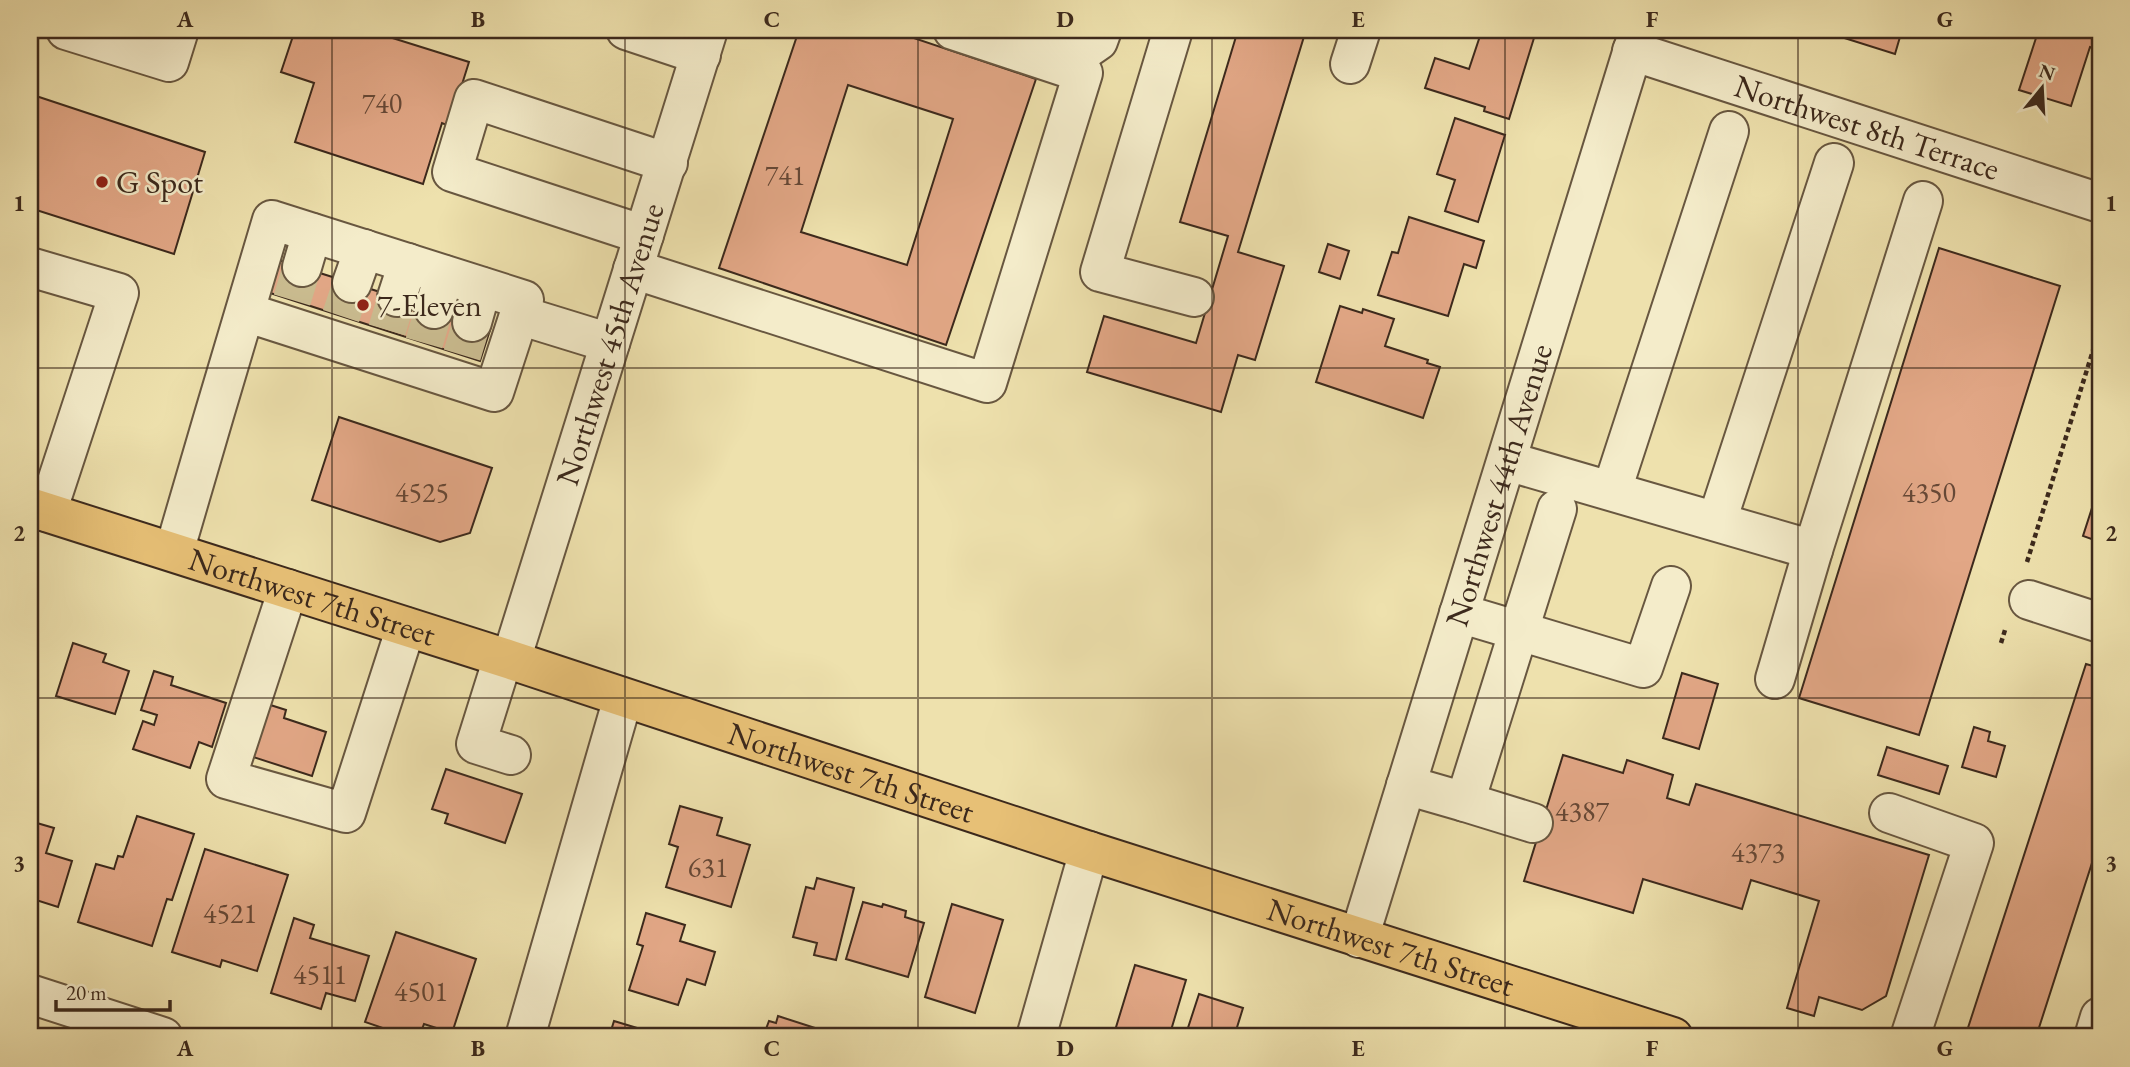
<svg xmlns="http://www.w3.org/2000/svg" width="2130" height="1067" viewBox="0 0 2130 1067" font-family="'EB Garamond',serif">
	<rect width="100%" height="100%" fill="#eee1ad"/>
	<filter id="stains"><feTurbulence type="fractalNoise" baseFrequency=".00286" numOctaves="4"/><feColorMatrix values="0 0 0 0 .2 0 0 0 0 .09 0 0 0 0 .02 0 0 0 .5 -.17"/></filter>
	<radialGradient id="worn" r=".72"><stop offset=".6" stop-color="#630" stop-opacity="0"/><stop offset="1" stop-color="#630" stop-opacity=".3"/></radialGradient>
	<g fill="#e2a786" stroke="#3c291c" stroke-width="2" fill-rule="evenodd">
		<polygon points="295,30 367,30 469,62 449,126 442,123 423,184 295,142 314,83 281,72"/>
		<path d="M799 30H890L1036 79 946 345 719 268ZM848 85 953 119 907 265 801 232Z"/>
		<polygon points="1238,30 1306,30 1238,252 1284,266 1255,360 1238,355 1221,412 1087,372 1104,316 1196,343 1228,236 1180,222"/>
		<polygon points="1482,30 1508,30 1534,38 1509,119 1484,111 1485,107 1425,88 1435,58 1469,69"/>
		<polygon points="1819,30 1902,30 1895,54"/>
		<polygon points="2022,30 2100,30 2100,50 2090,47 2071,106 2019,90 2037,35"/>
		<polygon points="30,94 205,152 174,254 30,208"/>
		<polygon points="1455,118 1505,135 1478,222 1445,211 1455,180 1437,174"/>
		<polygon points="1409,217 1484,241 1476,268 1464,264 1448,316 1378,295 1392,252 1398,253"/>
		<polygon points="1328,244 1349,251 1340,279 1319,272"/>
		<polygon points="1939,248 2060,286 1919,735 1799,698"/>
		<polygon points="269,257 491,327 480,361 258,289"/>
		<polygon points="1340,306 1362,313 1363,309 1394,319 1385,346 1428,360 1427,363 1440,367 1423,418 1316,382"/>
		<polygon points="339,417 492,468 470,533 440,542 312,500"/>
		<polygon points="2100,483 2100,542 2083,536"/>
		<polygon points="73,643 106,654 103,662 129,671 115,714 56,696"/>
		<polygon points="2086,664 2100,668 2100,838 2036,1037 1965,1037"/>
		<polygon points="154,671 173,677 171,685 226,703 212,747 199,742 190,768 133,749 143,721 154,725 157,715 141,710"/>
		<polygon points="1682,673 1718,684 1699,749 1663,738"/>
		<polygon points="261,702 286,710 284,718 326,732 312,776 244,754"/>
		<polygon points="1974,727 1990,732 1988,741 2005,746 1996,777 1962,767"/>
		<polygon points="1887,747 1948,766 1939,794 1878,775"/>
		<polygon points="1563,755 1623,773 1627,760 1673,775 1667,798 1689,805 1696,784 1929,855 1886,996 1862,1010 1819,997 1814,1016 1787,1008 1819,901 1751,880 1742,909 1643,879 1633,913 1524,881"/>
		<polygon points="446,769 522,794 505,843 445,823 448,814 432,809"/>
		<polygon points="680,806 722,818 717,835 750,845 731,907 666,887 678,847 669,844"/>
		<polygon points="137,816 194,834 172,900 167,899 152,946 78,922 96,864 114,869 118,856 123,857"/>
		<polygon points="30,821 54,828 46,853 72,861 58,907 33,899 30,909"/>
		<polygon points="205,849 288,875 257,971 222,960 220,967 172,952"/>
		<polygon points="817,878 854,888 836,960 814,955 817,943 793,937 806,887 814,889"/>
		<polygon points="863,902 882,907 883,904 906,911 905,917 924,923 908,977 846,959"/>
		<polygon points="952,904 1003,920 975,1013 925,997"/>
		<polygon points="646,913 685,925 680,941 715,952 705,985 687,979 678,1005 629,990 643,946 637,944"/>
		<polygon points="294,918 314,925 310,938 369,956 355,1001 326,993 321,1009 271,993"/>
		<polygon points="396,932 476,959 452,1033 424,1024 419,1037 409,1037 365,1022"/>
		<polygon points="1135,965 1186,980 1169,1037 1113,1037"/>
		<polygon points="1199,994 1243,1008 1234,1037 1185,1037"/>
		<polygon points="778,1016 843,1037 763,1037 769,1021 776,1023"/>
		<polygon points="614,1021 667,1037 609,1037"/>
	</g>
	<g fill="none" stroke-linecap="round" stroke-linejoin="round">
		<g stroke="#cabc90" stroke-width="38" stroke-dasharray="38 19" stroke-linecap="butt">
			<polyline points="292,300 302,267"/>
			<polyline points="341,316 352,283"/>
			<polyline points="387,330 397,297"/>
			<polyline points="424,343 434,309"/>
			<polyline points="462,355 472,322"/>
		</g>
		<g stroke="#685740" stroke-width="42">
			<g id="minor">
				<polyline points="66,30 169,62 179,30"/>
				<polyline points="626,30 701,55"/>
				<polyline points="1173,30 1100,272 1194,297"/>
				<polyline points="1041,35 1085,50 1098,41 1102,30"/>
				<path id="s1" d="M1632 51 2100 203"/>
				<polyline points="1350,64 1361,30"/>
				<polyline points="644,235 452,172 474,99 668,163"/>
				<polyline points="30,267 119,293 47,512"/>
				<polyline points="302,267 312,233"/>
				<polyline points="633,269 987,383 1083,73 953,30"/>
				<polyline points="352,283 364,249"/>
				<polyline points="397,297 408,263"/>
				<polyline points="434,309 444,275"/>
				<polyline points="519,315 610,343"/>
				<polyline points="472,322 482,287"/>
				<polyline points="1507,461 1813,550 1923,201"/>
				<polyline points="1612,490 1729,131"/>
				<polyline points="1717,521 1834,163"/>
				<path d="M174 552C206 441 239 331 272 220L524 300 494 392 245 312"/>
				<polyline points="288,589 226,779 346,813 406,627"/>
				<polyline points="2029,600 2100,623"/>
				<polyline points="1459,613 1643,668 1671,586"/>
				<polyline points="503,658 476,744 511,755"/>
				<path id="s2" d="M511 660 708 30"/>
				<polyline points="1775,679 1813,550"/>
				<polyline points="1406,785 1465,802 1557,509"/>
				<polyline points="1465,802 1533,823"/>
				<polyline points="1889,813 1974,843 1910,1037"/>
				<path id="s3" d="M1359 938 1639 30"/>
				<polyline points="30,994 163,1037"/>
				<polyline points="525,1037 623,698"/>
				<polyline points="1036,1037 1089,851"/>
				<polyline points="2094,1037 2100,1017"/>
			</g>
		</g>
		<g stroke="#3c291c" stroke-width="42">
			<g id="major">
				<path id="s4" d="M30 507 511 660 1089 851 1673 1037"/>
			</g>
		</g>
		<g stroke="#3c291c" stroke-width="4.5" stroke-dasharray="5 3.5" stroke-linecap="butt">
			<polyline points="2027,562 2100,328"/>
			<polyline points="2001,643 2005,630"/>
		</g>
		<use href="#minor" stroke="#f4ecca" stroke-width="38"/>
		<use href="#major" stroke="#e7c076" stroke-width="38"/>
	</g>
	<path fill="none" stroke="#3c291c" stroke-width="2" stroke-opacity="0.55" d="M332 30V1037M625 30V1037M918 30V1037M1212 30V1037M1505 30V1037M1798 30V1037M30 368H2100M30 698H2100"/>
	<g fill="#8f2418" stroke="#f4ecca" stroke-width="2.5">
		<circle cx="102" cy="182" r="7"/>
		<circle cx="363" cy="305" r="7"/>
	</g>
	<g text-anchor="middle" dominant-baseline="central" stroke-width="5" stroke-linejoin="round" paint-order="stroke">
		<g font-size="28" fill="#664836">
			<text x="382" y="103">740</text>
			<text x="785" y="175">741</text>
			<text x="422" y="492">4525</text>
			<text x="1929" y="492">4350</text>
			<text x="1582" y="811">4387</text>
			<text x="1758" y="852">4373</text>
			<text x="708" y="867">631</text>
			<text x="230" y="913">4521</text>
			<text x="320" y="974">4511</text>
			<text x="421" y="991">4501</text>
		</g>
		<g font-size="32" fill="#3c291c" stroke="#f4ecca">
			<text stroke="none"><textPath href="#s1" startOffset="247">Northwest 8th Terrace</textPath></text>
			<text stroke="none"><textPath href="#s2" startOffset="331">Northwest 45th Avenue</textPath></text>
			<text stroke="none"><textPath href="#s3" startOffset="474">Northwest 44th Avenue</textPath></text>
			<text stroke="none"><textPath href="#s4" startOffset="296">Northwest 7th Street</textPath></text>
			<text stroke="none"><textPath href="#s4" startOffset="863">Northwest 7th Street</textPath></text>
			<text stroke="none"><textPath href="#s4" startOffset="1430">Northwest 7th Street</textPath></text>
		</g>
		<g font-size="32" fill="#3c291c" stroke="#f4ecca" text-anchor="start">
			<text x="116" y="182">G Spot</text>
			<text x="377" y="305">7-Eleven</text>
		</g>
	</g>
	<rect width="2130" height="1067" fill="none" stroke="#eee1ad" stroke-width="77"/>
	<g transform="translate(2042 88) rotate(18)" stroke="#f4ecca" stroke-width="5" paint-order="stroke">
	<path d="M0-5L12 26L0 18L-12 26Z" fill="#3c291c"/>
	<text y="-10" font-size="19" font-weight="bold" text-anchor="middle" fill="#3c291c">N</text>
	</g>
	<path d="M56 1000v10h114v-10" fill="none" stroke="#3c291c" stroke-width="3.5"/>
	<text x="66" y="1000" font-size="21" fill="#3c291c" stroke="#f4ecca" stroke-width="5" paint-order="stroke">20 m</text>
	<rect x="38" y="38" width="2054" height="990" fill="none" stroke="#3c291c" stroke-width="2.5"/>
	<g font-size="23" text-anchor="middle" font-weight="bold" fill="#3c291c">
		<text x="185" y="27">A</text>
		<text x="478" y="27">B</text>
		<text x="772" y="27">C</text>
		<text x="1065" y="27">D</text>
		<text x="1358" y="27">E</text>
		<text x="1652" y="27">F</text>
		<text x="1945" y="27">G</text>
		<text x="19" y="211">1</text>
		<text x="2111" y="211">1</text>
		<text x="19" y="541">2</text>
		<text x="2111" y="541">2</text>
		<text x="19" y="871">3</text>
		<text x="2111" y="871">3</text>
		<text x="185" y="1056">A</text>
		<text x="478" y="1056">B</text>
		<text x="772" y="1056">C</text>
		<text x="1065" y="1056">D</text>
		<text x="1358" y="1056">E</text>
		<text x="1652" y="1056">F</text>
		<text x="1945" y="1056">G</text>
	</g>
	<rect width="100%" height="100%" filter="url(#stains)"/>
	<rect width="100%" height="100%" fill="url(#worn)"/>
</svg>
